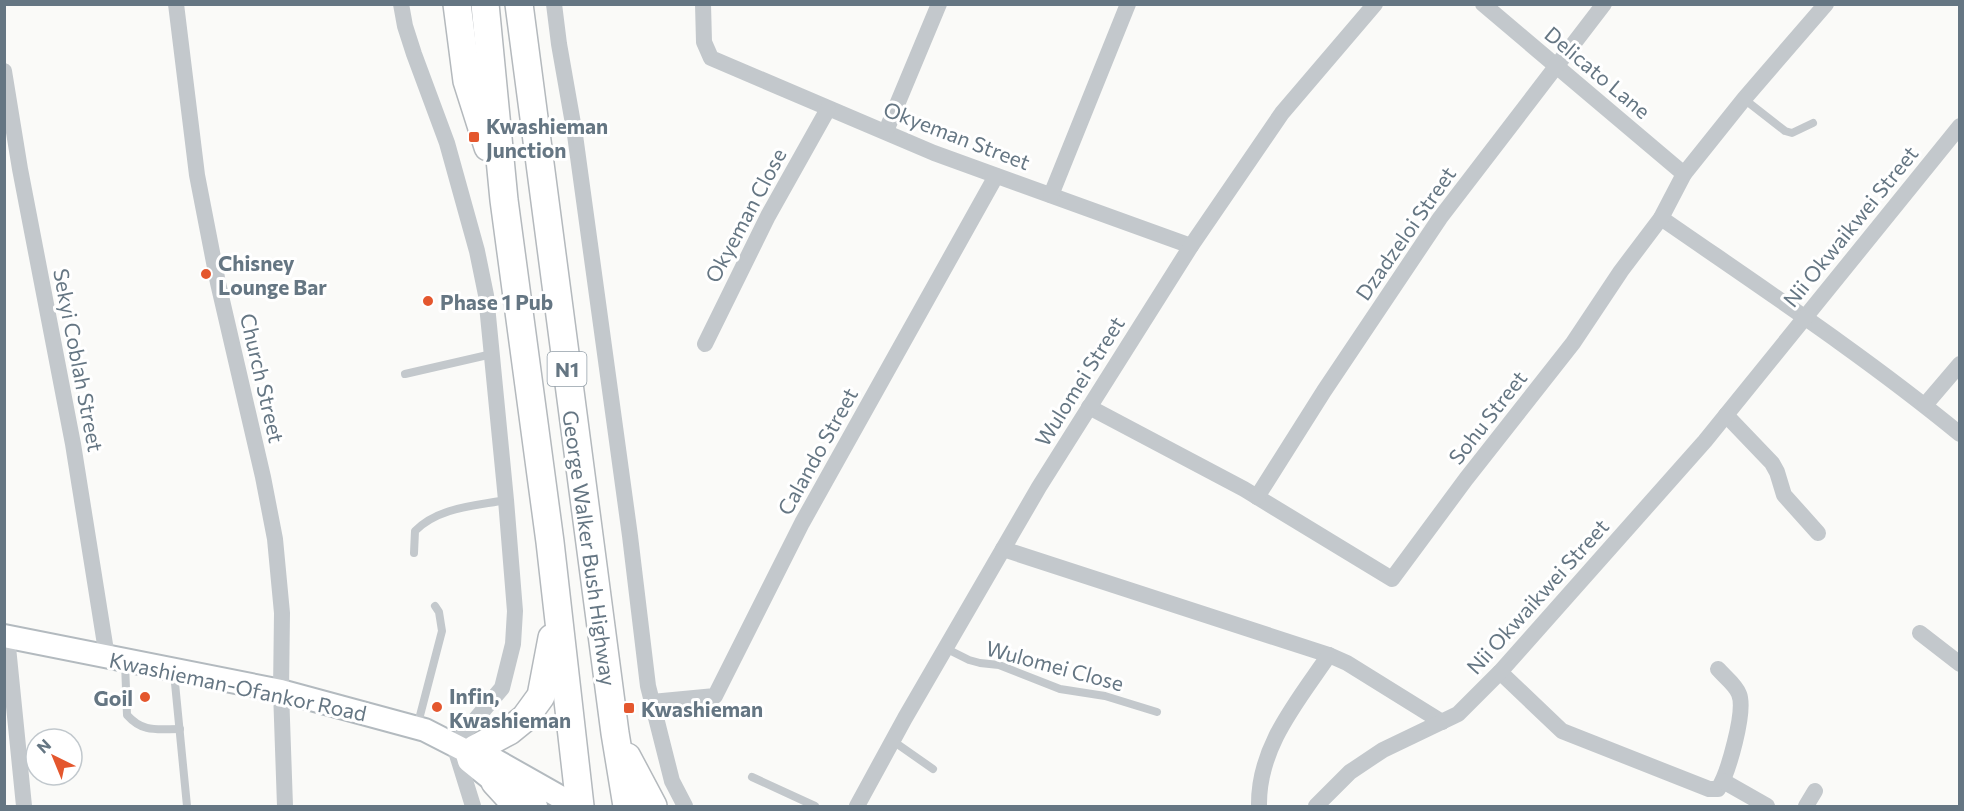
<svg xmlns="http://www.w3.org/2000/svg" width="1964" height="811" viewBox="0 0 1964 811" font-family="Commissioner,sans-serif">
	<rect width="100%" height="100%" fill="#fafaf8"/>
	<g fill="none" stroke-linecap="round" stroke-linejoin="round">
		<g stroke="#b3babf" stroke-width="26">
			<g id="secondary">
				<polyline points="4,636 281,691 425,730 466,751 469,761 495,782 536,806"/>
				<polyline points="466,751 475,749 576,806"/>
			</g>
		</g>
		<g stroke="#b4b9bd" stroke-width="30">
			<g id="trunk">
				<polyline points="457,4 467,81 488,147"/>
				<polyline points="485,4 504,200 550,542 580,806"/>
				<polyline points="519,4 615,733 627,806"/>
				<polyline points="475,749 509,731 525,718 541,696 552,638"/>
				<polyline points="627,757 653,806"/>
				<polyline points="495,782 517,806"/>
			</g>
		</g>
		<g stroke="#c3c8cc" stroke-width="8">
			<polyline points="1744,99 1785,131 1792,133 1813,123"/>
			<polyline points="405,374 492,354"/>
			<path d="M414 553 415 531C439 507 475 506 506 500"/>
			<polyline points="945,648 969,660 980,663 999,665 1060,689 1105,696 1157,712"/>
			<path d="M125 663 127 715C143 733 157 729 180 729"/>
			<polyline points="174,673 187,806"/>
			<polyline points="417,727 442,631 439,612 435,606"/>
			<polyline points="893,741 933,769"/>
			<polyline points="752,777 815,806"/>
		</g>
		<g stroke="#c3c8cc" stroke-width="16">
			<polyline points="176,4 197,175 218,283 263,477 275,539 282,613 281,691 285,806"/>
			<polyline points="401,4 405,26 414,54 447,143 477,251 486,295 506,500 515,611 513,644 502,688 454,745 473,806"/>
			<polyline points="554,4 559,44 575,135 630,536 648,686 672,781 685,806"/>
			<polyline points="703,4 704,42 711,58 934,153 1191,246"/>
			<polyline points="1483,4 1684,174"/>
			<polyline points="4,71 20,169 73,444 107,657"/>
			<polyline points="886,131 939,4"/>
			<polyline points="1051,195 1128,4"/>
			<path d="M1661 218C1762 288 1865 356 1960 434"/>
			<polyline points="705,344 768,216 828,109"/>
			<polyline points="1925,405 1960,364"/>
			<polyline points="1089,407 1244,489 1392,579 1466,479 1573,343 1621,271 1661,218 1684,174 1744,99 1826,4"/>
			<polyline points="1726,415 1772,463 1777,472 1784,495 1818,533"/>
			<polyline points="1257,497 1324,391 1440,218 1604,4"/>
			<polyline points="1003,549 1329,655 1347,663 1442,722"/>
			<polyline points="1920,633 1960,664"/>
			<polyline points="7,637 24,806"/>
			<path d="M1500 672 1562 731 1709 789H1718C1728 774 1746 711 1739 694 1736 685 1724 676 1718 669"/>
			<polyline points="652,702 715,696 802,523 996,176"/>
			<polyline points="1723,781 1767,806"/>
			<polyline points="857,806 905,718 1039,487 1191,246 1282,113 1375,4"/>
			<path d="M1259 806C1258 747 1297 702 1329 655"/>
			<polyline points="1316,806 1350,772 1383,750 1458,714 1500,672 1705,441 1960,126"/>
			<polyline points="1806,806 1815,791"/>
		</g>
		<use href="#secondary" stroke="#fff" stroke-width="22"/>
		<use href="#trunk" stroke="#fff" stroke-width="27"/>
	</g>
	<g fill="#e4572e" stroke="#fff" stroke-width="2">
		<rect x="468" y="131" width="12" height="12" rx="3"/>
		<circle cx="206" cy="274" r="6"/>
		<circle cx="428" cy="301" r="6"/>
		<circle cx="145" cy="697" r="6"/>
		<circle cx="437" cy="707" r="6"/>
		<rect x="623" y="702" width="12" height="12" rx="3"/>
	</g>
	<g text-anchor="middle" dominant-baseline="central" stroke-width="6" stroke-linejoin="round" paint-order="stroke">
		<rect fill="#fff" stroke="#939fa8" stroke-width="1.5" x="547.5" y="352" width="39" height="34" rx="4.5"/>
		<g font-size="20" font-weight="bold" fill="#657683">
			<text x="567" y="369">N1</text>
		</g>
		<g font-size="21" fill="#657683" stroke="#fff">
			<text transform="translate(1598 72) rotate(40)">Delicato Lane</text>
			<text transform="translate(957 135) rotate(21)">Okyeman Street</text>
			<text transform="translate(745 215) rotate(-62)">Okyeman Close</text>
			<text transform="translate(1850 226) rotate(-51)">Nii Okwaikwei Street</text>
			<text transform="translate(1405 233) rotate(-55)">Dzadzeloi Street</text>
			<text transform="translate(79 360) rotate(79)">Sekyi Coblah Street</text>
			<text transform="translate(263 378) rotate(77)">Church Street</text>
			<text transform="translate(1079 381) rotate(-58)">Wulomei Street</text>
			<text transform="translate(1487 417) rotate(-52)">Sohu Street</text>
			<text transform="translate(817 451) rotate(-61)">Calando Street</text>
			<text transform="translate(590 548) rotate(82)">George Walker Bush Highway</text>
			<text transform="translate(1537 596) rotate(-48)">Nii Okwaikwei Street</text>
			<text transform="translate(1055 665) rotate(15)">Wulomei Close</text>
			<text transform="translate(238 686) rotate(12)">Kwashieman-Ofankor Road</text>
		</g>
		<g font-size="21" font-weight="bold" fill="#657683" stroke="#fff" text-anchor="start">
			<text x="486" y="125">Kwashieman<tspan x="486" dy="24">Junction</tspan></text>
			<text x="218" y="262">Chisney<tspan x="218" dy="24">Lounge Bar</tspan></text>
			<text x="440" y="301">Phase 1 Pub</text>
			<text x="449" y="695">Infin,<tspan x="449" dy="24">Kwashieman</tspan></text>
			<text x="133" y="697" text-anchor="end">Goil</text>
			<text x="641" y="708">Kwashieman</text>
		</g>
	</g>
	<rect width="1964" height="811" fill="none" stroke="#657683" stroke-width="12"/>
	<g transform="translate(54 757) rotate(317)"><circle r="28" fill="#ffffff" stroke="#c1c8cd" stroke-width="1.5"/>
	<path d="M0-4.5L10 22L0 15L-10 22Z" fill="#e4572e"/>
	<text y="-9" font-size="16" font-weight="bold" text-anchor="middle" fill="#657683">N</text>
	</g>
</svg>
